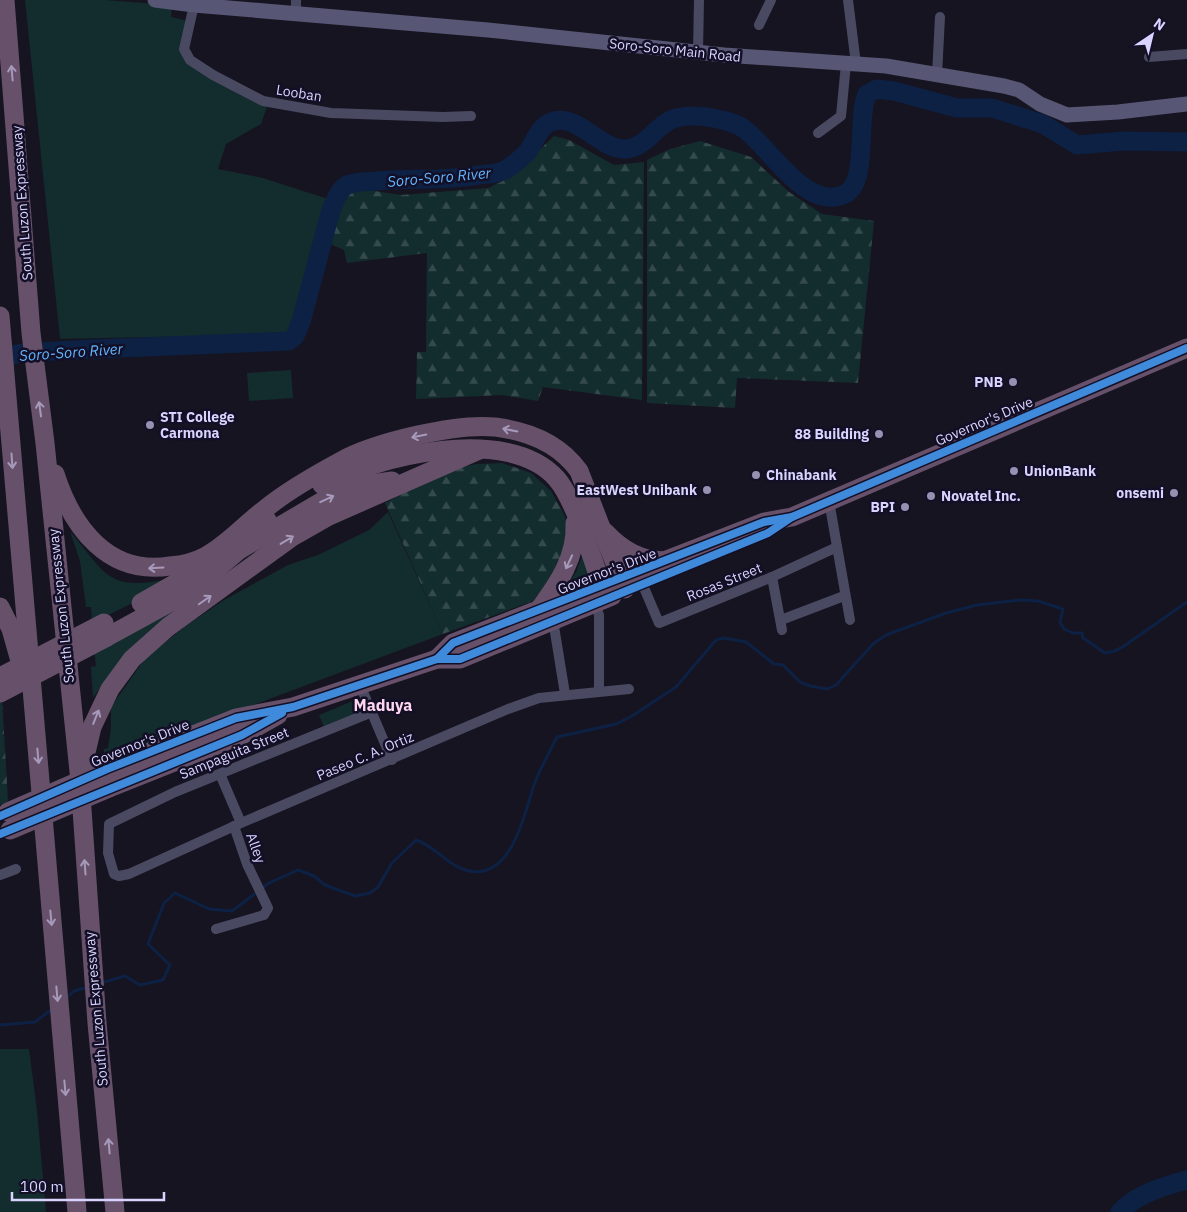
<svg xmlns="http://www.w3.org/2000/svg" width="1187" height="1212" viewBox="0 0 1187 1212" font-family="'IBM Plex Sans',sans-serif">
	<defs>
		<pattern id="forest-firs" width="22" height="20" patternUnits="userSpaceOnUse" patternTransform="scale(1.25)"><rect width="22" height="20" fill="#132c2d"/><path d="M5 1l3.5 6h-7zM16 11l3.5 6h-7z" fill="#354a4c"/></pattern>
	</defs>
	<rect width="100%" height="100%" fill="#161421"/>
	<g fill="#132c2d">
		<polygon points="25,0 105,0 172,5 171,17 188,21 183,50 225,84 267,107 261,124 226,144 218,169 263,178 328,199 294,321 288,334 60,339"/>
		<polygon points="291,370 293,398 249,401 247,373"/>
		<polygon points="388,512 443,634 104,761 104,749 108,748 111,728 111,707 146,657 187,625 224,600 288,565 318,555 369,530"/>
		<path d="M70 531C108 577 108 592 174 578L169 585 92 623 91 607H86L80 561Z"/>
		<polygon points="584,551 596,585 559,598 576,572"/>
		<polygon points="194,601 110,674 93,698 91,667 96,666 94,650"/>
		<polygon points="355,700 361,714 325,729 319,715"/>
		<polygon points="0,1049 29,1049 37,1110 46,1212 0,1212"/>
	</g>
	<g fill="url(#forest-firs)">
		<polygon points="554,136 569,140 614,165 644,162 642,400 543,387 538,401 502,395 416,399 417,352 426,352 427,253 347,263 344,250 330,244 340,206 349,193 368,190 401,195 488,188 511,177"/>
		<polygon points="700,141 751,157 789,192 822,214 874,221 858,383 737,378 735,408 647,403 647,160 670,149"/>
		<polygon points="502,463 531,473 551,491 565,516 569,540 551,579 533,601 443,634 385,503 446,471 476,464"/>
		<polygon points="2,697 8,801 0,805 0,698"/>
	</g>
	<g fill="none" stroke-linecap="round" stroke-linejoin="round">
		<g stroke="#0d2144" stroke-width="3">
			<path d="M101 983 125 976 140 985 163 980 170 965 148 944 164 903 175 893 209 909 232 911 269 883 298 870 314 876 325 885 341 891 356 896 370 893 378 887 392 863 416 840C435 846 449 867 469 871 512 879 524 815 534 785 540 769 549 753 557 737L616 724 632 716 676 687 716 640 724 638 746 642 774 664 783 665 800 682 810 686 827 689 836 685 873 644 886 635 946 613 977 605 1020 600 1038 601 1063 609 1060 622 1064 629 1073 633H1082L1083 638 1105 653 1115 651 1124 646 1187 602"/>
			<polyline points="65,999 74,991 88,987"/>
			<polyline points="0,1025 35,1022 52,1009"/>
		</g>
		<g stroke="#0d2144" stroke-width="19">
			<path d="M0 358 22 353 72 350 289 341 295 336 301 322 331 210C335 202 338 190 347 185 356 181 368 182 377 181 411 178 446 181 479 175 486 174 498 174 505 170 512 166 523 157 528 151 536 140 540 124 554 121 581 115 600 151 627 149 643 147 652 133 664 124 679 112 707 116 726 121 734 123 743 127 749 133 772 152 809 212 845 194 869 182 856 120 867 94L877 89 894 91 957 108H992L1043 124 1077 145 1124 141 1187 142"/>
			<path d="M1120 1212C1136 1194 1165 1186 1187 1180"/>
		</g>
		<g stroke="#4a4962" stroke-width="10">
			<polyline points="296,0 296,14"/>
			<polyline points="848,0 856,64"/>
			<polyline points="194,5 184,49 190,60 213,75 263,101 331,113 443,117 471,116"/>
			<polyline points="759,25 771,0"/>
			<polyline points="698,52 699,0"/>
			<polyline points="1149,57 1187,54"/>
			<polyline points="937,75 940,17"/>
			<polyline points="818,133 841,116 846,64"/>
			<polyline points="829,501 850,620"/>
			<polyline points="772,577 782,630"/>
			<polyline points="642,583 659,623 772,577 837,547"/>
			<polyline points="595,603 599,615 599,691"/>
			<polyline points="553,620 565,694"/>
			<polyline points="781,620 844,596"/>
			<polyline points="360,685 392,760"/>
			<polyline points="372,712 175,792 109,824 108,853 114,874 119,876 129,874 241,823 508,709 539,698 629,689"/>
			<polyline points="220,774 241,823"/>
			<polyline points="0,875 16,869"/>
			<polyline points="216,929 264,915 268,908 247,864 234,826"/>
		</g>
		<polyline stroke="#575674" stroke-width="15" points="155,0 194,5 488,30 724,55 886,66 1004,86 1019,90 1040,104 1067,115 1118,112 1187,104"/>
		<g stroke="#67516a" stroke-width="19">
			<polyline points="5,0 31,333 45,443 80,781 97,1023 115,1212"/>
			<polyline points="0,316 77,1212"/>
			<path d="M55 474C72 527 108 576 170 566 182 565 195 562 206 556 228 544 245 524 265 509 288 490 315 475 341 461 376 442 456 423 495 427 528 431 559 443 579 471L625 589"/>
			<path d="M322 485C378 456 507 424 556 478 576 500 595 568 606 598"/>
			<path d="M605 532C622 550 640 561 666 561"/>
			<polyline points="239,550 267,520"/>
			<polyline points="141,603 183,579 203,558"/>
			<polyline points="0,607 11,629 20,661"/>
			<path d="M538 611C558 584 577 557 575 523"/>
			<polyline points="107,637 191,591 239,550 321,502 359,486 392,481"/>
			<polyline points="437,659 453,643 764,522 792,517 1187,348"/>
			<polyline points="83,765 92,727 110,689 132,659 168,627 292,537 329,516 479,450"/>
			<polyline points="107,769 236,718 293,707 437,659 460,659 612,596"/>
			<polyline points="109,788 242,735 278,715"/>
		</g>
		<g stroke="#67516a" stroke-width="19">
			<polyline points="0,677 104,623"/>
			<polyline points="0,693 107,637"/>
			<polyline points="8,812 107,769"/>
			<polyline points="10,830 109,788"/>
		</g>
		<g stroke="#130f26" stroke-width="11">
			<g id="cycleway">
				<polyline points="437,659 453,643 764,522 792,517 1187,348"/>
				<polyline points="0,816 107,769 236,718 293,707 437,659 460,659 768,533 792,517"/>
				<polyline points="0,834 242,735 282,713"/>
			</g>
		</g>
		<use href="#cycleway" stroke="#408adc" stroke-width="8"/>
	</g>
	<defs><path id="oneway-shaft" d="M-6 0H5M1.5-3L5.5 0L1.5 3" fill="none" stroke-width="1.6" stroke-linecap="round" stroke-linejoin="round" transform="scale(1.25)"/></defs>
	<g stroke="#a699bc">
		<use href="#oneway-shaft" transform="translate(12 73) rotate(-95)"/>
		<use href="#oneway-shaft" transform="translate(40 409) rotate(-98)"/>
		<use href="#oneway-shaft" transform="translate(510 430) rotate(-169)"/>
		<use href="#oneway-shaft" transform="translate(419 436) rotate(168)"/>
		<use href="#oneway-shaft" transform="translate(12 461) rotate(86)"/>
		<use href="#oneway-shaft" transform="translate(327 499) rotate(-25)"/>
		<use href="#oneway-shaft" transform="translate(287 540) rotate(-31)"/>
		<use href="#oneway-shaft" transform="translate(569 562) rotate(115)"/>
		<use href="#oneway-shaft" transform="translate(156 568) rotate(177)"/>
		<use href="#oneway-shaft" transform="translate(205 600) rotate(-35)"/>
		<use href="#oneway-shaft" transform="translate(96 717) rotate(-68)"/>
		<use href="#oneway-shaft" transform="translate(38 756) rotate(85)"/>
		<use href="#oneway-shaft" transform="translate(85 867) rotate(-94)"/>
		<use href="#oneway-shaft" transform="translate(51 918) rotate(85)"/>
		<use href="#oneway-shaft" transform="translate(57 994) rotate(85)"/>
		<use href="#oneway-shaft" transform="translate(65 1088) rotate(85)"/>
		<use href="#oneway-shaft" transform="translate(109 1146) rotate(-95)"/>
	</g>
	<g fill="#9591b1" stroke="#130f26" stroke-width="2">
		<circle cx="1013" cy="382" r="5"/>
		<circle cx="150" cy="425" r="5"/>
		<circle cx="879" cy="434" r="5"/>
		<circle cx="1014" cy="471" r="5"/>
		<circle cx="756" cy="475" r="5"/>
		<circle cx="707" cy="490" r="5"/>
		<circle cx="1174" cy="493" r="5"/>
		<circle cx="931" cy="496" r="5"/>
		<circle cx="905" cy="507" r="5"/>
	</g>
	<g text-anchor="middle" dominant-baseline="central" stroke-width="5" stroke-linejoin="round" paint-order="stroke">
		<g font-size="14" fill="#d9d4ff" stroke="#130f26">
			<text transform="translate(675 50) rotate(6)">Soro-Soro Main Road</text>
			<text transform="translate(299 93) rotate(9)">Looban</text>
			<text transform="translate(22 203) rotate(-94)">South Luzon Expressway</text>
			<text transform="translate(984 421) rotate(-23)">Governor's Drive</text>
			<text transform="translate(607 571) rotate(-21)">Governor's Drive</text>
			<text transform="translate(724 582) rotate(-22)">Rosas Street</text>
			<text transform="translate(61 606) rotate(-96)">South Luzon Expressway</text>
			<text transform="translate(140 743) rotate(-22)">Governor's Drive</text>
			<text transform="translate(234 753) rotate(-22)">Sampaguita Street</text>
			<text transform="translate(365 756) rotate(-23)">Paseo C. A. Ortiz</text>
			<text transform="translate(256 848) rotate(70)">Alley</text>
			<text transform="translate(96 1009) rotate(-95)">South Luzon Expressway</text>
		</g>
		<g font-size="14" font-weight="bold" fill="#d9d4ff" stroke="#130f26" text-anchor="end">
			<text x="1003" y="382">PNB</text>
			<text x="160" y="417" text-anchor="start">STI College<tspan x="160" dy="16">Carmona</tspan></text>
			<text x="869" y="434">88 Building</text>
			<text x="1024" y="471" text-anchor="start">UnionBank</text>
			<text x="766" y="475" text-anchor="start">Chinabank</text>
			<text x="697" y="490">EastWest Unibank</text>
			<text x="1164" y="493">onsemi</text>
			<text x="941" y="496" text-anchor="start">Novatel Inc.</text>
			<text x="895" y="507">BPI</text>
		</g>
		<g font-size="15" font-style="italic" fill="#62b6ff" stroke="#130f26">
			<text transform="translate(439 177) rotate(-5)">Soro-Soro River</text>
			<text transform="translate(71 352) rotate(-4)">Soro-Soro River</text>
		</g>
		<g font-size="16" font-weight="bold" fill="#ffd6f0" stroke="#130f26">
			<text x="383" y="705">Maduya</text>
		</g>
	</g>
	<g transform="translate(1152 35) rotate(35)" stroke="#130f26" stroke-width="4" paint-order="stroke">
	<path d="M0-4L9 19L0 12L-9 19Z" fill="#d9d4ff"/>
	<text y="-8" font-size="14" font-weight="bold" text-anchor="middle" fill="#d9d4ff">N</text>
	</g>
	<path d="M12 1192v8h152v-8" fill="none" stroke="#d9d4ff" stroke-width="2.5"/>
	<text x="20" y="1192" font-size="15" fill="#d9d4ff" stroke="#130f26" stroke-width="4" paint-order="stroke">100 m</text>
</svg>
